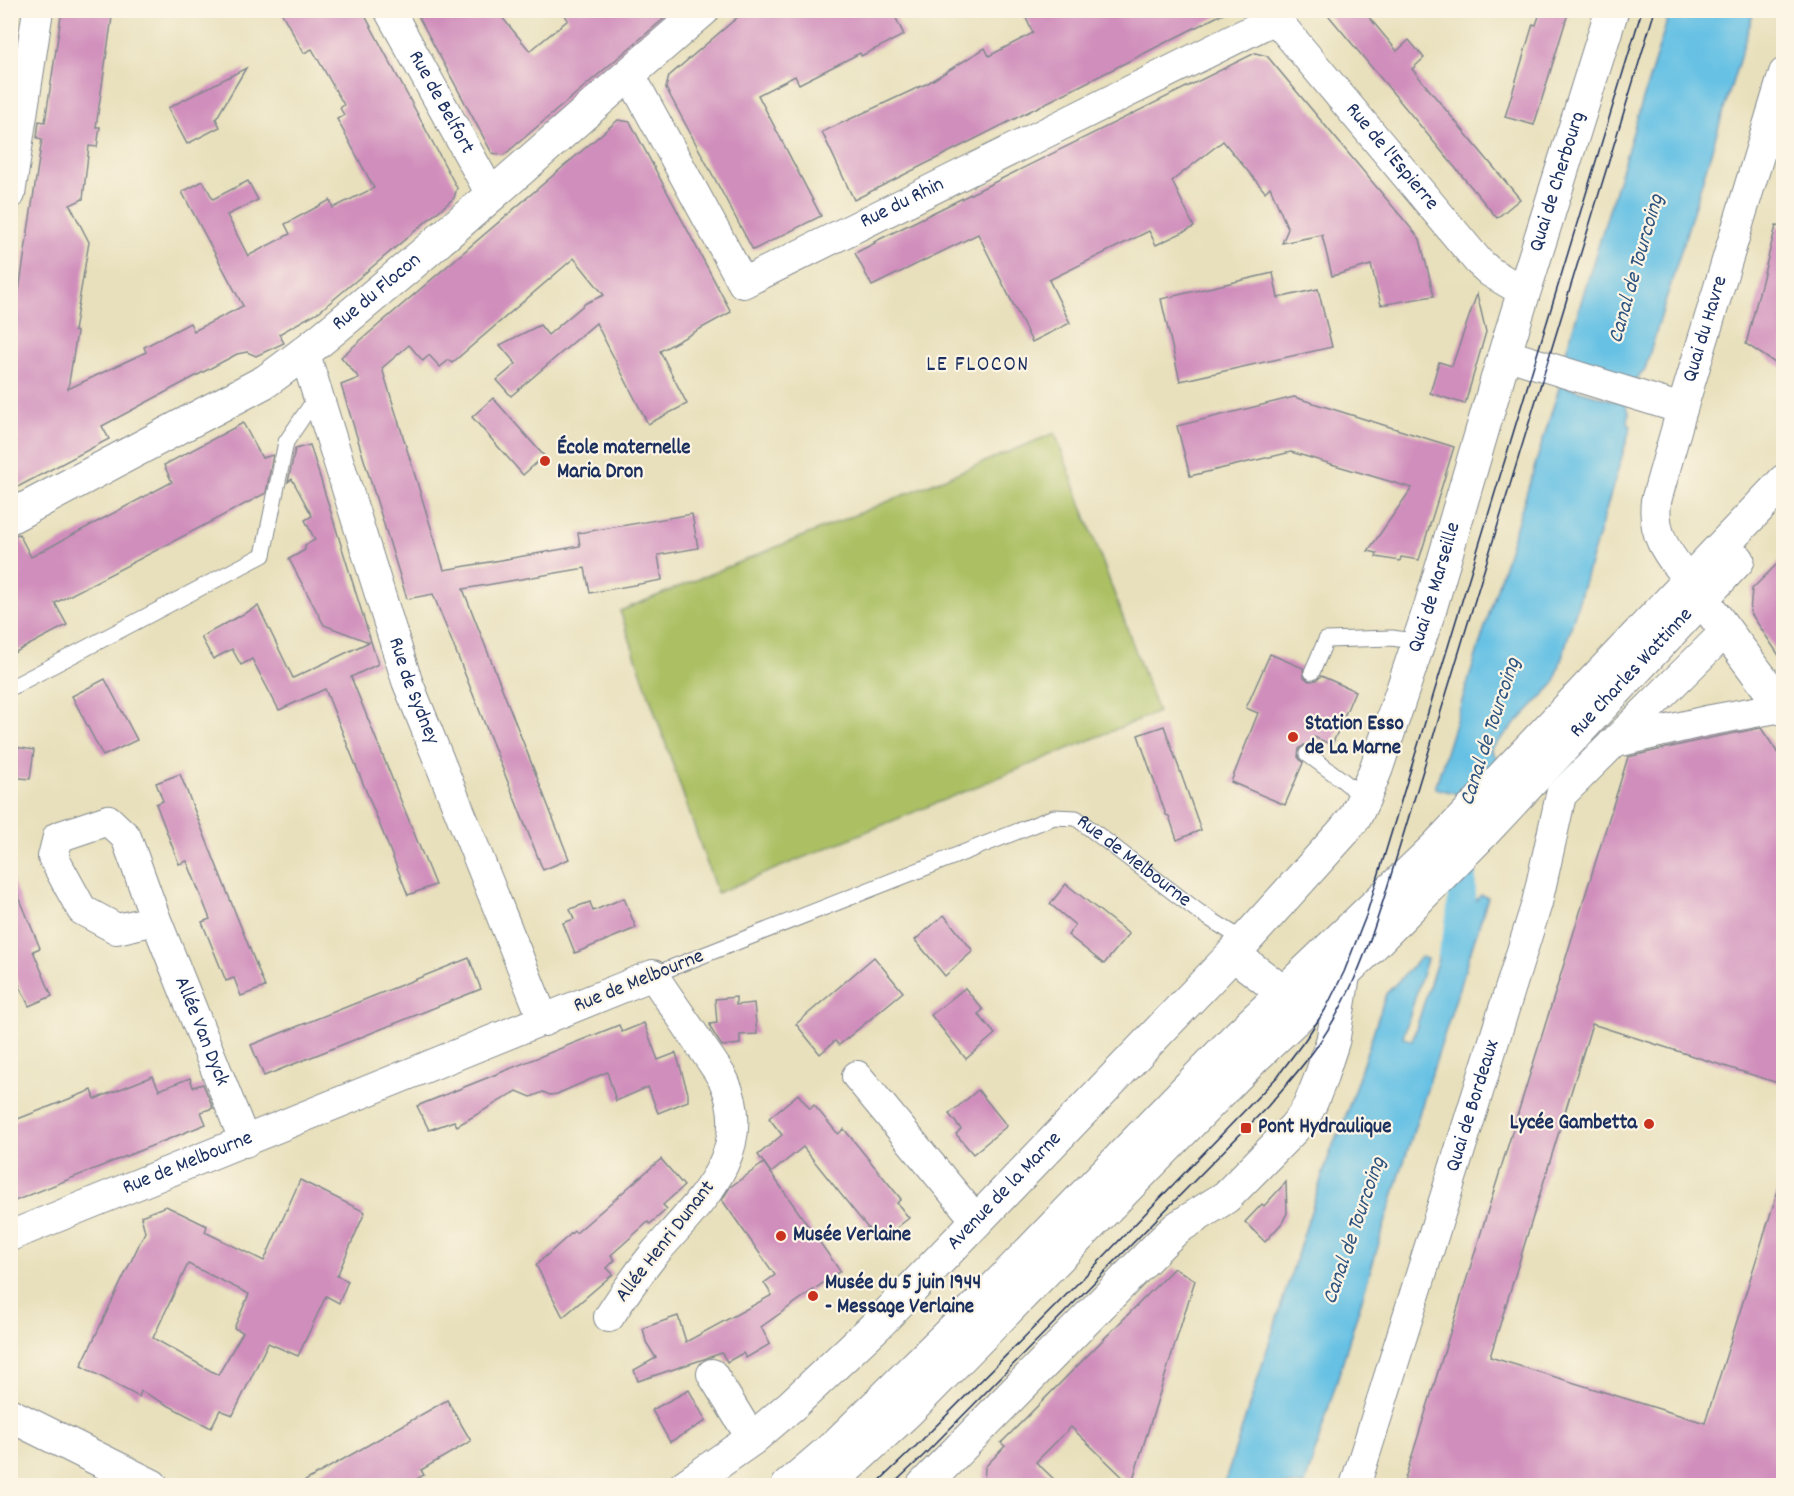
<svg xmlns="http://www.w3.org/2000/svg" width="1794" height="1496" viewBox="0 0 1794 1496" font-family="Dekko,sans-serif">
	<rect width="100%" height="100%" fill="#fcf5e5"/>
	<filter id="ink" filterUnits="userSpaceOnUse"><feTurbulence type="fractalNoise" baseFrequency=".0167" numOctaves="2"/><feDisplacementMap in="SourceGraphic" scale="12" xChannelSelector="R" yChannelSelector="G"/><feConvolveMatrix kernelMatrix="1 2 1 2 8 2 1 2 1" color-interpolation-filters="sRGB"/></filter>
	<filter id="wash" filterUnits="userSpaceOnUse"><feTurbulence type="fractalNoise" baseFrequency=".008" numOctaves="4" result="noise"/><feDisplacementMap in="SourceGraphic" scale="24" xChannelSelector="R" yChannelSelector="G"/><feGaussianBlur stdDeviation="1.35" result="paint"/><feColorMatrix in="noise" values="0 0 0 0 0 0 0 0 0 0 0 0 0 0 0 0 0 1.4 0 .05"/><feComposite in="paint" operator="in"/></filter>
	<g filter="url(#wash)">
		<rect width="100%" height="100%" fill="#e8e0bc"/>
		<polygon fill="#acc064" stroke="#647861" stroke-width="1.5" points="1055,433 1158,712 717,893 620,611"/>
		<g fill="#66c1e4" stroke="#4078a1" stroke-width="1.5">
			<polygon points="1670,11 1754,11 1645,369 1638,378 1630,381 1572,362 1567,357 1566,351"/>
			<polygon points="1560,385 1625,404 1629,412 1628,424 1631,426 1554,684 1490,750 1499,760 1455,805 1458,794 1435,788"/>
			<polygon points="1481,895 1488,897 1401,1171 1305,1485 1224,1485 1326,1164 1337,1134 1339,1136 1386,994 1421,957 1427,959 1403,1037 1412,1041 1446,933"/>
		</g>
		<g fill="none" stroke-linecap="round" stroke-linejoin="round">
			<path stroke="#66c1e4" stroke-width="28" d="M1452 954C1465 914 1462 881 1461 840"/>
		</g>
		<g id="blocks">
			<g fill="#d08ebc" fill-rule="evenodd">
				<polygon points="62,10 113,10 96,127 100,127 97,147 89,146 83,199 70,205 89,242 74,331 77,332 68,389 146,352 144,347 190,323 194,331 243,306 182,192 203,181 213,199 248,181 258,200 227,215 248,256 290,234 285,224 330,200 333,208 374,188 337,119 344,115 340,108 344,105 312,49 304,53 280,10 362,10 457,188 454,198 320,311 279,334 284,343 256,356 247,352 237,354 102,426 109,439 10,491 10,350 42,139 37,138 39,121 45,122"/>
				<polygon points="415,10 496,10 530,51 568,20 562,10 674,10 504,155 492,153"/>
				<polygon points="746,10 892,10 904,35 861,56 860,53 799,84 795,76 758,95 821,216 753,250 666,88 669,76"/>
				<polygon points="1037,10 1230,10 854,200 822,132 928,83 985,48 989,56 1033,33 1025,16"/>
				<polygon points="1324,10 1363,10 1397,51 1409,40 1424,58 1412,69 1520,199 1497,218"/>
				<polygon points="1541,10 1569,10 1534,125 1505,117 1533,24 1536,25"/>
				<polygon points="1255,53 1267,56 1420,239 1434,296 1381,305 1371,265 1332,276 1322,235 1282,243 1288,229 1270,187 1265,192 1223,141 1172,181 1194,227 1156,245 1149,231 1049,280 1070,323 1032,342 978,234 872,286 855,253 875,243 874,242"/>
				<polygon points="246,68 216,119 220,127 187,144 168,108"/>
				<polygon points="618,120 630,122 731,312 660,351 687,404 648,424 596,323 511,396 497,380 516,364 500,345 540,325 548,335 586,303 604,295 574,258 452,363 449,360 440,367 429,355 423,361 409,345 382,368 444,570 580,546 578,533 692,514 698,548 658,555 662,580 590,593 585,568 463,589 569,859 543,870 433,594 407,599 341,385 359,378 341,357"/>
				<polygon points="1776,226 1784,227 1784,369 1746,344"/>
				<polygon points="1273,273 1278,298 1318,289 1332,347 1180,381 1161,299"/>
				<polygon points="1477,294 1486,332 1465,404 1430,393 1439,362 1452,366"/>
				<polygon points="1294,397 1454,447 1419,560 1401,557 1400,561 1376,557 1377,553 1368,551 1412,488 1291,452 1190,476 1177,426"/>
				<polygon points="493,398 544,456 523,475 472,417"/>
				<polygon points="243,423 262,458 273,455 266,493 55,603 67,625 10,655 10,536 19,534 31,557 172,482 164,465"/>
				<polygon points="310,445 378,664 351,677 435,885 408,895 325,689 279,710 252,659 241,665 232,649 213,659 201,637 258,606 293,678 369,642 324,625 289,559 305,550 305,545 315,540 305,520 312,516 292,479 288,482 295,449"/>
				<polygon points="1784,557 1784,663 1750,612 1752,589"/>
				<polygon points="1270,654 1303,668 1304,677 1309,681 1317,680 1321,676 1355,691 1332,745 1314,737 1311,745 1304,745 1299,749 1298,757 1303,763 1285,805 1231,782 1258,713 1246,708"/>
				<polygon points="105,679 137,740 103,756 72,696"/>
				<polygon points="1164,726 1201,830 1177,840 1169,816 1166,815 1138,735"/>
				<polygon points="1761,728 1784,762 1784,1085 1592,1024 1490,1357 1705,1423 1779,1187 1784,1188 1784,1485 1403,1485 1628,757 1710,738"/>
				<polygon points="10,746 34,750 30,779 10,777"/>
				<polygon points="180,774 265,987 241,996 234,978 226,981 202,922 210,919 187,861 179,864 156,804 163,801 156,783"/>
				<polygon points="10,875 40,948 33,951 52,996 29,1006 10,965"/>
				<polygon points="1066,884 1129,934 1104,964 1068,935 1075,925 1050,904"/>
				<polygon points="624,898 636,928 575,953 563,923 574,919 570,909 590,902 593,911"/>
				<polygon points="944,915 973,951 945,976 915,940"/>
				<polygon points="874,957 903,992 839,1045 835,1041 820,1054 796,1024"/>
				<polygon points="469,958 481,989 264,1076 251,1045"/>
				<polygon points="965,988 983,1010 978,1014 995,1034 966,1059 931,1015"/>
				<polygon points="736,997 736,1005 754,1003 757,1034 740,1035 740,1044 722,1046 711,1029 710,1024 717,1023 715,999"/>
				<polygon points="644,1023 658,1060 676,1053 688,1093 688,1101 658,1113 648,1087 616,1101 607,1072 557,1094 550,1095 543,1092 531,1097 517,1091 457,1126 454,1121 429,1130 417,1106 619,1025 622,1032"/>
				<polygon points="153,1076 159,1090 190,1078 193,1087 203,1084 213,1108 201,1112 206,1124 10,1203 10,1122 92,1090 95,1099"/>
				<polygon points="978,1090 1007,1126 973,1154 956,1134 961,1129 949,1114"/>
				<polygon points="798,1094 810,1109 814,1105 838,1134 844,1129 901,1199 897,1203 909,1218 879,1242 803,1147 771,1173 758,1155 782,1135 769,1118"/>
				<polygon points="661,1159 684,1186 663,1205 667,1209 650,1224 648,1222 611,1255 615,1260 607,1268 613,1274 563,1317 536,1265 574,1231 576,1233"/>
				<polygon points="764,1163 840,1271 761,1327 770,1344 746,1358 743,1353 727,1362 722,1353 638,1381 634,1370 656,1358 646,1342 643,1328 678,1316 686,1342 772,1295 764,1283 775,1275 722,1200 730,1187"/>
				<path d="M300 1180 365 1212 337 1276 348 1281 339 1303 326 1296 298 1356 268 1343 233 1415 220 1410 211 1428 141 1391 139 1397 81 1366 145 1232 141 1216 166 1206 207 1226 205 1232 264 1261ZM188 1264 249 1294 234 1328 243 1332 218 1375 153 1338Z"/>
				<polygon points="1286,1182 1287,1213 1282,1223 1265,1242 1245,1222 1262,1204 1264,1206"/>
				<polygon points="1174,1268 1195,1280 1131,1485 1071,1427 1036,1462 1060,1485 984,1485 985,1467 1005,1446 1001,1443"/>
				<polygon points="689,1390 706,1421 670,1442 652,1410"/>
				<polygon points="447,1400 471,1441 421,1470 424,1475 406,1485 298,1485"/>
			</g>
		</g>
	</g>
	<g filter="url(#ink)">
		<use href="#blocks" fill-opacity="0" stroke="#82888d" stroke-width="1.5"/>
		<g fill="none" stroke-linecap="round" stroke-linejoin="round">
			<g stroke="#82888d" stroke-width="17">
				<g id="lane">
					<polyline points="1312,672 1326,640 1392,638 1419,642"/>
					<polyline points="10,688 263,555 286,442 317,396"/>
					<polyline points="1307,754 1341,779 1364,798"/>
					<path id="s1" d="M653 975 1054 817 1076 818 1199 912 1245 941"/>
				</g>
			</g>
			<g stroke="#82888d" stroke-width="32">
				<g id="street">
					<path id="s2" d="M389 10 492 196"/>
					<path id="s3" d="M1268 10 1478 261 1490 272 1524 292"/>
					<path id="s4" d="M629 73 743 283 1275 19"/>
					<polyline points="10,194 38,10"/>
					<path id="s5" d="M305 354 407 681 544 1021"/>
					<polyline points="1505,354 1682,409"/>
					<path id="s6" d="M1688 580C1668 554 1652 536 1656 501L1682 409 1784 73"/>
					<polyline points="1613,743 1706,721 1782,707"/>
					<path id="s7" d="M156 920 117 929 82 910 53 857 58 837 108 820 126 837 156 920 245 1142"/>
					<polyline points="857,1076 977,1221"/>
					<path id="s8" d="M10 1236 653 975C668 998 684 1020 699 1043 707 1055 717 1068 724 1081 757 1153 696 1205 654 1254 638 1274 623 1295 609 1317"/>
					<polyline points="712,1374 752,1439"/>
					<path id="s9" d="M1355 1486 1537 903 1561 795 1726 631"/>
				</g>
			</g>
			<g stroke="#82888d" stroke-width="35">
				<g id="secondary">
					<path id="s10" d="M10 517 266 381C316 346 361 306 408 267 507 183 604 95 703 10"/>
					<polyline points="1688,580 1784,709"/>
					<polyline points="1233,954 1306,1010"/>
					<path id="s11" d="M685 1486 752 1439 792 1405 878 1324 1233 954 1344 831 1355 817 1364 798 1376 769 1431 605 1507 346 1612 10"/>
					<polyline points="923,1486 1161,1243 1177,1228 1226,1197 1294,1128 1303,1117 1310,1105 1320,1080 1333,1040 1344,972"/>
				</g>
			</g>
			<g stroke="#82888d" stroke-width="35">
				<g id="primary">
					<polyline points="10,1415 152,1486"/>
					<polyline points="788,1486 837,1444 883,1399 986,1297 1235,1039 1434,849 1784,481"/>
					<path id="s12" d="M827 1486 906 1413 1255 1057 1367 951 1483 833 1738 560"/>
				</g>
			</g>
			<use href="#lane" stroke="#fff" stroke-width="15"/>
			<use href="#street" stroke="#fff" stroke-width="30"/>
			<use href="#secondary" stroke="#fff" stroke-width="33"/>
			<use href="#primary" stroke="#fff" stroke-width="33"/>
			<g stroke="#1b2f5e" stroke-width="1.5">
				<polyline points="874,1486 916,1446 1084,1277 1277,1077 1305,1040 1325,1010 1344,972 1366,916 1642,10"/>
				<path d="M891 1486 924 1455 1268 1106C1284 1087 1301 1069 1315 1049 1348 1003 1367 952 1384 898L1655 10"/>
			</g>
		</g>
	</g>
	<g fill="#c8321e" stroke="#fcf5e5" stroke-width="2">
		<circle cx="545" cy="461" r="6"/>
		<circle cx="1293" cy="737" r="6"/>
		<circle cx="1649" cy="1124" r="6"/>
		<rect x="1240" y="1122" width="12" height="12" rx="3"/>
		<circle cx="781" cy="1236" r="6"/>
		<circle cx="813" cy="1296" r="6"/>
	</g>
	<g text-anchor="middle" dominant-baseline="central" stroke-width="4.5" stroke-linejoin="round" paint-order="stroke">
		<g font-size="21" fill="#1b2f5e" stroke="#fcf5e5">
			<text stroke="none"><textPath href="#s2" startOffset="106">Rue de Belfort</textPath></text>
			<text stroke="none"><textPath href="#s3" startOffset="192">Rue de l'Espierre</textPath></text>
			<text stroke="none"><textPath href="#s11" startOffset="1616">Quai de Cherbourg</textPath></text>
			<text stroke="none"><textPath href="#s4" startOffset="417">Rue du Rhin</textPath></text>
			<text stroke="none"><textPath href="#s10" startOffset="432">Rue du Flocon</textPath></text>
			<text stroke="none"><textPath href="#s6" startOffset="267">Quai du Havre</textPath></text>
			<text stroke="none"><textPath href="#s11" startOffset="1192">Quai de Marseille</textPath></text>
			<text stroke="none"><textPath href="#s12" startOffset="1144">Rue Charles Wattinne</textPath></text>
			<text stroke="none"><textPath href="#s5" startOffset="354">Rue de Sydney</textPath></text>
			<text stroke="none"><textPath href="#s1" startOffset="525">Rue de Melbourne</textPath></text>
			<text transform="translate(639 982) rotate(-22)">Rue de Melbourne</text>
			<text stroke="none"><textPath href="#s7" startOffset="447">Allée Van Dyck</textPath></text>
			<text stroke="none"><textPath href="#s9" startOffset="398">Quai de Bordeaux</textPath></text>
			<text stroke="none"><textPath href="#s8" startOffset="192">Rue de Melbourne</textPath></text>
			<text stroke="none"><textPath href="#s11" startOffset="436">Avenue de la Marne</textPath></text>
			<text transform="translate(666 1242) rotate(-52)">Allée Henri Dunant</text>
		</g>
		<g font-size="21" font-weight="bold" fill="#1b2f5e" stroke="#fcf5e5" text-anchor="start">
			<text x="557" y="449">École maternelle<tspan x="557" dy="24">Maria Dron</tspan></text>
			<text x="1305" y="725">Station Esso<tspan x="1305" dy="24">de La Marne</tspan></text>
			<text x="1637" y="1124" text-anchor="end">Lycée Gambetta</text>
			<text x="1258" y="1128">Pont Hydraulique</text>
			<text x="793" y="1236">Musée Verlaine</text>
			<text x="825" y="1284">Musée du 5 juin 1944<tspan x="825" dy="24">- Message Verlaine</tspan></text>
		</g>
		<g font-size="22" font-style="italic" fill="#2e5480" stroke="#fcf5e5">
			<text transform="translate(1637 269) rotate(-74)">Canal de Tourcoing</text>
			<text transform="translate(1491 732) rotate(-72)">Canal de Tourcoing</text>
			<text transform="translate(1355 1231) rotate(-71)">Canal de Tourcoing</text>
		</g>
		<g font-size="22" letter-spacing="1.5" fill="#1b2f5e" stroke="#fcf5e5">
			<text x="978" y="365">LE FLOCON</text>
		</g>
	</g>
	<rect width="1794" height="1496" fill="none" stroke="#fcf5e5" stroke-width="36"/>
</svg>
